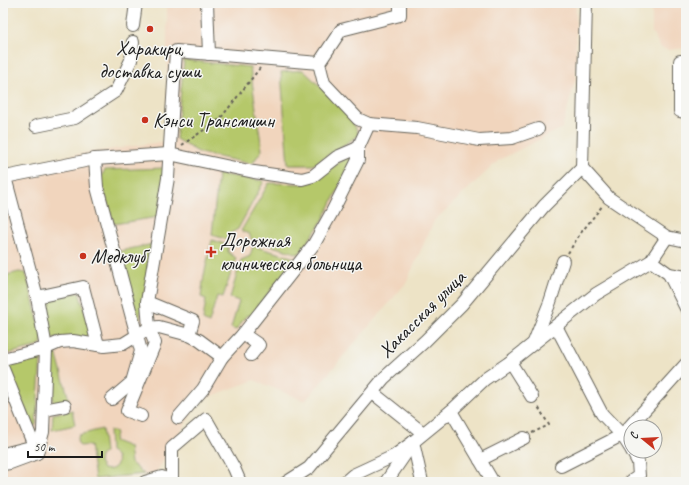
<svg xmlns="http://www.w3.org/2000/svg" width="689" height="485" viewBox="0 0 689 485" font-family="Caveat,sans-serif">
	<rect width="100%" height="100%" fill="#f6f6f2"/>
	<filter id="ink" filterUnits="userSpaceOnUse"><feTurbulence type="fractalNoise" baseFrequency=".025" numOctaves="2"/><feDisplacementMap in="SourceGraphic" scale="8" xChannelSelector="R" yChannelSelector="G"/><feConvolveMatrix kernelMatrix="1 2 1 2 8 2 1 2 1" color-interpolation-filters="sRGB"/></filter>
	<filter id="wash" filterUnits="userSpaceOnUse"><feTurbulence type="fractalNoise" baseFrequency=".012" numOctaves="4" result="noise"/><feDisplacementMap in="SourceGraphic" scale="16" xChannelSelector="R" yChannelSelector="G"/><feGaussianBlur stdDeviation="0.9" result="paint"/><feColorMatrix in="noise" values="0 0 0 0 0 0 0 0 0 0 0 0 0 0 0 0 0 1.4 0 .05"/><feComposite in="paint" operator="in"/></filter>
	<g filter="url(#wash)">
		<rect width="100%" height="100%" fill="#ede3c6"/>
		<g fill="#f1d5bd">
			<polygon points="167,3 576,3 576,78 562,128 499,160 434,221 406,283 305,401 254,380 199,401 156,473 93,482 18,482 3,476 3,171 73,155 167,141"/>
			<polygon points="652,3 686,3 686,48 668,50 661,48 652,33"/>
		</g>
		<g fill="#b5c86b" stroke="#687244">
			<polygon points="184,60 250,67 262,150 252,164 200,153 176,139"/>
			<polygon points="303,70 349,114 359,135 313,165 288,165 281,72"/>
			<polygon points="349,156 353,159 323,220 299,254 252,240 249,234 241,231 269,183 303,184 312,181"/>
			<polygon points="166,168 158,217 114,224 100,178 105,170"/>
			<polygon points="218,174 264,181 238,229 231,233 229,240 212,235"/>
			<polygon points="212,240 228,245 228,252 236,258 223,297 217,296 209,323 203,320 206,299 201,297 204,275"/>
			<polygon points="153,244 139,323 120,251"/>
			<polygon points="253,246 295,258 251,316 247,315 236,330 231,328 239,301 230,298 241,260 250,256"/>
			<polygon points="19,272 26,273 43,340 39,346 3,355 3,276"/>
			<polygon points="79,292 93,337 53,338 47,333 43,301"/>
			<polygon points="55,349 69,400 53,404 53,350"/>
			<polygon points="38,353 41,358 36,425 33,426 4,366 7,361"/>
			<polygon points="72,410 75,425 52,430 53,414"/>
			<path d="M102 429 105 452 100 456 99 463 103 469C118 473 123 457 110 451L109 430 116 433 114 441 129 447 131 463 144 474 95 479 90 445 80 446 77 441 79 435Z"/>
		</g>
	</g>
	<g filter="url(#ink)">
		<g fill="none" stroke-linecap="round" stroke-linejoin="round">
			<g stroke="#656258" stroke-width="14">
				<g id="minor">
					<polyline points="207,3 209,54"/>
					<polyline points="586,3 582,168 609,198 667,237 686,241"/>
					<polyline points="133,26 136,3"/>
					<polyline points="686,61 680,61 680,111 686,112"/>
					<polyline points="369,124 358,119 324,83 319,63 341,30 400,15 400,3"/>
					<polyline points="36,126 75,118 116,91 131,60 133,42"/>
					<polyline points="95,159 97,187 141,351 132,382 112,399"/>
					<polyline points="651,261 669,274 686,308"/>
					<polyline points="669,274 686,277"/>
					<polyline points="37,297 83,287 98,345"/>
					<polyline points="147,302 193,321 189,335"/>
					<polyline points="556,326 602,414 622,435 631,449"/>
					<polyline points="243,334 259,345 251,355"/>
					<polyline points="534,342 550,302 563,261"/>
					<polyline points="3,359 46,348 60,342 73,341 104,346 123,344 149,328 159,327 189,335 199,340 222,357"/>
					<polyline points="510,362 532,397"/>
					<polyline points="3,369 37,453"/>
					<polyline points="373,393 423,433"/>
					<polyline points="44,410 65,406"/>
					<polyline points="451,411 493,482"/>
					<polyline points="141,416 127,411 155,343 149,328 147,302 168,178 176,51 319,63"/>
					<polyline points="178,418 203,389 222,357 243,334 314,244 332,212 358,160 358,148 369,124 417,128 479,140 512,138 538,129"/>
					<polyline points="413,442 422,482"/>
					<polyline points="3,454 35,446"/>
					<polyline points="480,460 524,438"/>
					<polyline points="3,464 10,463 37,453 43,432 46,348 37,297 5,177 95,159 169,154 254,172 302,179 313,176 337,157 358,148"/>
					<polyline points="561,466 622,435 686,364"/>
					<polyline points="172,481 172,448 206,419 234,468 240,482"/>
					<polyline points="145,482 162,477 172,482"/>
					<polyline points="287,482 309,468 384,378 425,341 462,304 544,206 582,168"/>
					<polyline points="345,482 353,475 394,456 413,442 451,411 485,379 510,362 596,294 651,261 667,237"/>
					<polyline points="386,482 408,450"/>
					<polyline points="630,482 639,476 638,462 632,451"/>
				</g>
			</g>
			<g stroke="#656258" stroke-width="2" stroke-dasharray="3 3" stroke-linecap="butt">
				<polyline points="182,145 220,119 260,68"/>
				<polyline points="568,253 580,234 603,205"/>
				<polyline points="532,433 549,425 537,405"/>
			</g>
			<use href="#minor" stroke="#fff" stroke-width="12"/>
		</g>
	</g>
	<g fill="#c8321e" stroke="#f6f6f2" stroke-width="1.5">
		<circle cx="150" cy="29" r="4"/>
		<circle cx="145" cy="120" r="4"/>
		<path d="M209 246h4v4h4v4h-4v4h-4v-4h-4v-4h4z"/>
		<circle cx="83" cy="256" r="4"/>
	</g>
	<g text-anchor="middle" dominant-baseline="central" stroke-width="3" stroke-linejoin="round" paint-order="stroke">
		<g font-size="20" fill="#1c1c1c" stroke="#f6f6f2" text-anchor="start">
			<text x="150" y="48" text-anchor="middle">Харакири,<tspan x="150" dy="23">доставка суши</tspan></text>
			<text x="153" y="120">Кэнси Трансмишн</text>
			<text x="220" y="240">Дорожная<tspan x="220" dy="23">клиническая больница</tspan></text>
			<text x="91" y="256">Медклуб</text>
		</g>
		<g font-size="20" fill="#1c1c1c" stroke="#f6f6f2">
			<text transform="translate(422 314) rotate(-45)">Хакасская улица</text>
		</g>
	</g>
	<rect width="689" height="485" fill="none" stroke="#f6f6f2" stroke-width="16"/>
	<g transform="translate(643 439) rotate(288)"><circle r="19" fill="#f6f6f2" stroke="#9f9f9c"/>
	<path d="M0-3L7 15L0 10L-7 15Z" fill="#c8321e"/>
	<text y="-6" font-size="11" font-weight="bold" text-anchor="middle" fill="#1c1c1c">С</text>
	</g>
	<path d="M28 451v6h74v-6" fill="none" stroke="#1c1c1c" stroke-width="2"/>
	<text x="34" y="451" font-size="12" fill="#1c1c1c" stroke="#f6f6f2" stroke-width="3" paint-order="stroke">50 m</text>
</svg>
